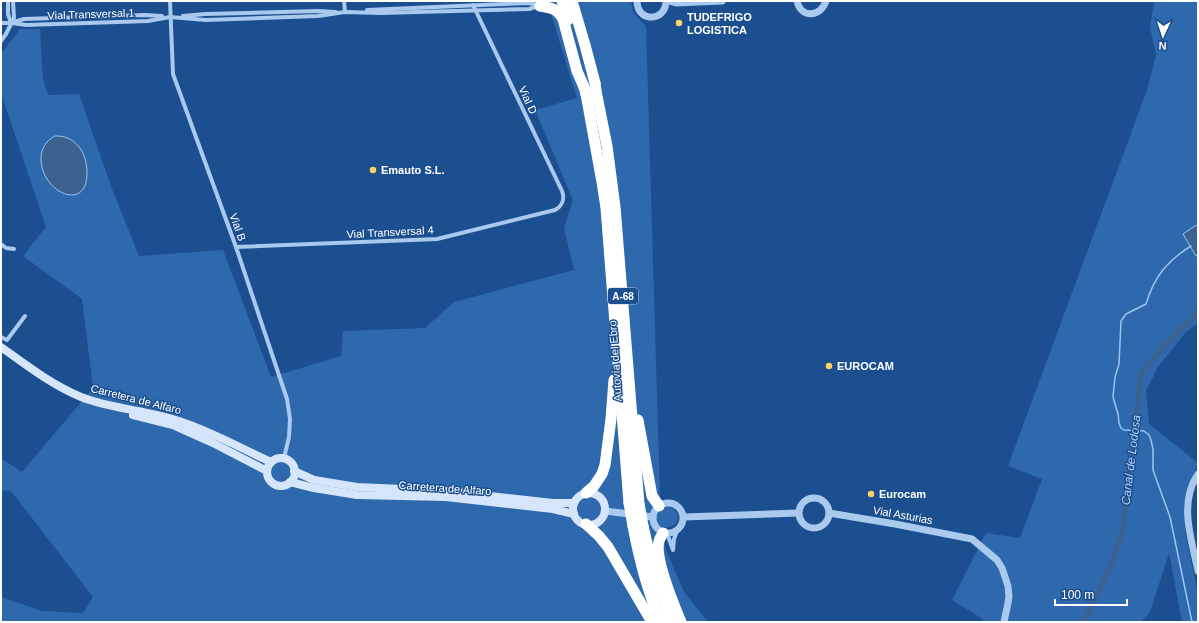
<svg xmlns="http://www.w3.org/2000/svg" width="1199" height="623" viewBox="0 0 1199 623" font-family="Helvetica,sans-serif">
	<rect width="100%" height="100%" fill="#1b4f8f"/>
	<g fill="#2e69ad">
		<path d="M547 1H631L633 13 646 26 660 496 661 508C682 501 684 531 663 527L666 550 684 592 708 622H1V597L42 611 83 613 93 597 11 491 1 490V458L22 472 93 388 82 299 23 256 46 227 1 93V54L20 29H40L43 79 48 95 79 94 112 189 139 256 223 250 271 377 341 356 343 331 425 328 454 302 574 270 564 228 573 200 535 110 577 98Z"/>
		<polygon points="1154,1 1198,1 1198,224 1184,234 1196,255 1198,255 1198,323 1186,332 1158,367 1146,391 1149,424 1198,463 1187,492 1185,532 1198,594 1198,622 1182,622 1169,553 1150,612 1141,622 981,622 983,619 952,600 986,533 1020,538 1042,479 1008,466 1147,90 1156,55 1150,27"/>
	</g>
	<g fill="#3c6290" stroke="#9cc4f0">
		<path d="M55 136C75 135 86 152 87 170 89 215 40 192 41 158 41 148 47 140 55 136Z"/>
		<polygon points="1198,224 1198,255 1196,256 1183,234"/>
	</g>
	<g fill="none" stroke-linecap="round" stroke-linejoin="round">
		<path stroke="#9cc4f0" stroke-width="1.5" d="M1191 246C1167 261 1154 277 1146 304L1126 314 1121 321 1119 364 1115 377 1113 397 1118 414 1119 423 1121 428 1124 430 1144 431 1149 435 1151 440 1153 449V470L1170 517 1192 622"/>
		<polyline stroke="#3c6290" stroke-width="5" points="1084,622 1114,558 1123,528 1141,374 1165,345 1198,312"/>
		<g stroke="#a9c9ee" stroke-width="4">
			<polyline points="8,1 8,14 11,23"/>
			<polyline points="170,1 173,74 236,247 287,399 290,419 289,437 284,458"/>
			<polyline points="344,1 345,12"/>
			<polyline points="367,10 528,3 538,5"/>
			<polyline points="183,16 205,14 318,11 336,12"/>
			<polyline points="14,22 24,19 145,15 162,16"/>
			<polyline points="1,23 12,23 26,25 148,21 170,17 206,20 318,16 345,12 381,13 529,9 539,6"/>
			<polyline points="1,41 6,34 14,18 13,1"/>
			<polyline points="1,244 6,248 14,249"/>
			<path d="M236 247 437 239 555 210C562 206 565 199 562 191L473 5"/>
			<polyline points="1,337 7,340 25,316"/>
			<polyline points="667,533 673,550 674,539 677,531"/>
		</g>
		<g stroke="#a9c9ee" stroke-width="7">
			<path d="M637 1C637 23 666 22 666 1"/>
			<polyline points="669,1 676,3 722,1"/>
			<path d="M797 1C801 19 821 17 826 1"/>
			<path d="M1198 474C1178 503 1192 541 1198 571"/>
			<circle cx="814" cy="513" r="15"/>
			<circle cx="668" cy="518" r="15"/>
			<polyline points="605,511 653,517"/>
			<polyline points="829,513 895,524 972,539 997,560 1002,568 1008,586 1009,597 1007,608 1004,622"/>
			<polyline points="684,517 798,513"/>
		</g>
		<g stroke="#d6e6fa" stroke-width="8">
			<path d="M1 347C26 365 52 385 81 397 111 409 146 410 176 420 209 430 240 448 271 462"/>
			<polyline points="133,415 173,425 213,443 267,471"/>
			<circle cx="281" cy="472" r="14"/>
			<polyline points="294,471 314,480 357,487 446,491 553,503 574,503"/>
			<polyline points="290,482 314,488 357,495 446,497 553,509 574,514"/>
			<circle cx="589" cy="509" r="16"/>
		</g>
		<g stroke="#fff" stroke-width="11">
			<polyline points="562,1 568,20"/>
			<polyline points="572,1 585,45 595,83"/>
			<path d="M540 6C551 8 557 8 563 19L577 71 584 87"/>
			<polyline points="596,91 607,146 615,207 639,504"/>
			<polyline points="586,94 602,182 606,208 629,503"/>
			<polyline points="638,420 652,496 659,506"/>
			<polyline points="586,493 594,486 602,474 605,465 611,419 614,380"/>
			<polyline points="586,524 599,536 608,547 652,622"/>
			<path d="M633 526C639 558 647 591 661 622"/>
			<polyline points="643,526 655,578 672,622"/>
			<path d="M663 533C662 535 660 538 659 541 654 558 674 605 681 622"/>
		</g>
		<g stroke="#fff" stroke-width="11">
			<polyline points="595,83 596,91"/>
			<polyline points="584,87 586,94"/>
			<polyline points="629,503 633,526"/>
			<polyline points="639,504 643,526"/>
		</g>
	</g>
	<g fill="#ffd166" stroke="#1b4f8f" stroke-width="1.5">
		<circle cx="679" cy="23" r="4"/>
		<circle cx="373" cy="170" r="4"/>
		<circle cx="829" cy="366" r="4"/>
		<circle cx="871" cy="494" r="4"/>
	</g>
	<g text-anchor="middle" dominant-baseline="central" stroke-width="3" stroke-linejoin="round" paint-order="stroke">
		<rect fill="#1b4f8f" stroke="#bbcadd" stroke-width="1" x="608" y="288" width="30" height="16" rx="3"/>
		<g font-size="10" font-weight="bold" fill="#fff">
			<text x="623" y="296">A-68</text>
		</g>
		<g font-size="11" fill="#fff" stroke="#1b4f8f">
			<text transform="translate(91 14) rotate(-2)">Vial Transversal 1</text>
			<text transform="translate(528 100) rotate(65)">Vial D</text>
			<text transform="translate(238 227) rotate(70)">Vial B</text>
			<text transform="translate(390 232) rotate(-3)">Vial Transversal 4</text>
			<text transform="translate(615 361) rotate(-94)">Autovía del Ebro</text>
			<text transform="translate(136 399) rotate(14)">Carretera de Alfaro</text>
			<text transform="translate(445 488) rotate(4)">Carretera de Alfaro</text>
			<text transform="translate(903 515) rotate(10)">Vial Asturias</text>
		</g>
		<g font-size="11" font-weight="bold" fill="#fff" stroke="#1b4f8f" text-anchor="start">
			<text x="687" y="17">TUDEFRIGO<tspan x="687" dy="13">LOGISTICA</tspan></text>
			<text x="381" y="170">Emauto S.L.</text>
			<text x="837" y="366">EUROCAM</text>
			<text x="879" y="494">Eurocam</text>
		</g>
		<g font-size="12" font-style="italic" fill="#b5d3f5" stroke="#1b4f8f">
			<text transform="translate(1131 460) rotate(-83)">Canal de Lodosa</text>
		</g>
	</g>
	<rect width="1199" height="623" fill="none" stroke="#ffffff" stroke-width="4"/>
	<g transform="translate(1163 36) rotate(183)" stroke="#1b4f8f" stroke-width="3" paint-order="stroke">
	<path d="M0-3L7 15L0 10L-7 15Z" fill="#ffffff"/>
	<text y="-6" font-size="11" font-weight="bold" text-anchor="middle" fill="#ffffff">N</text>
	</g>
	<path d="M1055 599v6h72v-6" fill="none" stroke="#ffffff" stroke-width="2"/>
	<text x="1061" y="599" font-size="12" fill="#ffffff" stroke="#1b4f8f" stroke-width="3" paint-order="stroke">100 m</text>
</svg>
